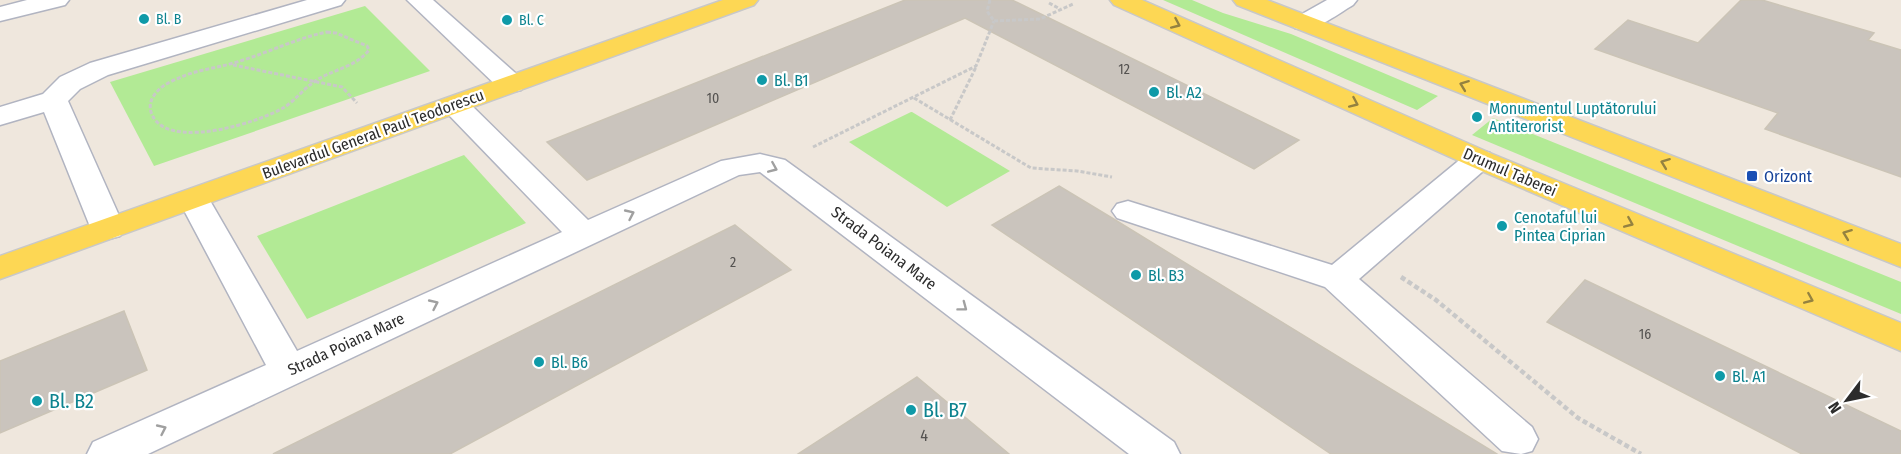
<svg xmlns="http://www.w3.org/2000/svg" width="1901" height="454" viewBox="0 0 1901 454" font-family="'Fira Sans Condensed',sans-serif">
	<rect width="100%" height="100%" fill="#efe7dd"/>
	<g fill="#b2ea95">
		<polygon points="1163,0 1192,0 1223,13 1291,34 1438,96 1417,110"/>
		<polygon points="365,6 430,71 154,166 110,82"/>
		<polygon points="911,112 912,112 1010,171 947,207 849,142"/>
		<polygon points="1493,118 1901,282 1901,314 1472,135"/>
		<polygon points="464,155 526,223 307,319 257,236"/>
	</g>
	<g fill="#cac4bd" stroke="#cbc4b6" stroke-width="1.5">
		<polygon points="905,0 1012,0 1299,140 1254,169 965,18 587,180 547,142"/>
		<polygon points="1741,0 1762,0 1874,33 1868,40 1901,50 1901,177 1765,129 1778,113 1595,49 1628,20 1698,43"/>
		<polygon points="1059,186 1112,218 1497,454 1331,454 992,225"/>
		<polygon points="735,225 791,270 450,454 273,454"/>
		<polygon points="1585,280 1901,431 1901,454 1802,454 1547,322"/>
		<polygon points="124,311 147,370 0,433 0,361"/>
		<polygon points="917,377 1009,454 798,454"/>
	</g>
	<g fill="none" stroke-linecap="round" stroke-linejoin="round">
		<g stroke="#b1b4c1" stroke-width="3">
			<g id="minor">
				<polygon points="27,0 69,0 65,5 0,21 0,7"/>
				<polygon points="307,0 345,0 341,5 108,75 80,89 68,101 125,229 120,236 108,239 96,236 91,229 44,112 0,125 0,107 43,94 60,77 90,63"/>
				<polygon points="407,0 433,0 521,78 525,84 521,90 511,92 501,90"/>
				<path d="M1327 0H1357L1353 5C1336 15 1315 33 1295 28L1292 23 1295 18Z"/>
				<polygon points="455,97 465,99 588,220 721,161 760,154 785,160 1174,442 1180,454 1129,454 760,172 739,175 148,454 87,454 93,442 266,365 178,199 183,192 194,189 205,192 297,351 562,232 445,111 441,105 445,99"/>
				<polygon points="1479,150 1490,153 1494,159 1490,165 1359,279 1532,427 1538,439 1532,451 1521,454 1502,451 1325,287 1117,218 1112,211 1117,204 1128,201 1332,265 1468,153"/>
			</g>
		</g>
		<g stroke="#c8c8c8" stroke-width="3">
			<g id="major">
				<polygon points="723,0 758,0 754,5 0,279 0,256"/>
				<polygon points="1110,0 1142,0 1490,153 1901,323 1901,351 1468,165 1114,5"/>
				<polygon points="1233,0 1267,0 1901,244 1901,267 1237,5"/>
			</g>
		</g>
		<g stroke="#c8c8c8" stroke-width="3" stroke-dasharray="4 2" stroke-linecap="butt">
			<polyline points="990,0 987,11 994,21"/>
			<polyline points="1049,3 1060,9"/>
			<polyline points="994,21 1040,19 1073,4"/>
			<path d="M327 32 336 33 367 46 369 50C355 68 332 69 314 82 303 89 295 101 283 108 257 123 180 146 157 122 150 115 148 105 153 97 159 87 169 82 179 78 198 69 220 68 240 61 270 52 297 38 327 32Z"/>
			<polyline points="233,65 342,87 357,103"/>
			<polyline points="914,98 1031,168 1077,171 1112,177"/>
			<polyline points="950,120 976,67"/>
			<polyline points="813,147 976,66 994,21"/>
		</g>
		<polyline stroke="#c8c8c8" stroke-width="4.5" stroke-dasharray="5 3" stroke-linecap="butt" points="1401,277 1436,300 1578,418 1641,454"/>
		<use href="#minor" fill="#fff" fill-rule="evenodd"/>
		<use href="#major" fill="#fdd754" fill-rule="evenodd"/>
	</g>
	<defs><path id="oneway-chevron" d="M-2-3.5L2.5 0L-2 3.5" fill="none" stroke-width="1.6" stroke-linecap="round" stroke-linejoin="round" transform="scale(1.5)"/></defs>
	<g stroke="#948240">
		<use href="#oneway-chevron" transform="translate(1176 24) rotate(24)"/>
		<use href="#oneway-chevron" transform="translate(1464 85) rotate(-159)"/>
		<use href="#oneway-chevron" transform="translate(1354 103) rotate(24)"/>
		<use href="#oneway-chevron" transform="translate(1665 163) rotate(-159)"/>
		<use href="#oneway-chevron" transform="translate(1629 223) rotate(23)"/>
		<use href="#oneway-chevron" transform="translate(1847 234) rotate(-159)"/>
		<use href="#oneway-chevron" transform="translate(1809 299) rotate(23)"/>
	</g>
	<g stroke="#a0a0a0">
		<use href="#oneway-chevron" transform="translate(773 168) rotate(23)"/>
		<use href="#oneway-chevron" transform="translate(630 214) rotate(-25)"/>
		<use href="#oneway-chevron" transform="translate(434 304) rotate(-25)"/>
		<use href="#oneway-chevron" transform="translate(963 307) rotate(37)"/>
		<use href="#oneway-chevron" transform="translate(162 429) rotate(-25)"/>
	</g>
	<g fill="#0f9aa8" stroke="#fff" stroke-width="2">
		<circle cx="144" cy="19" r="6"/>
		<circle cx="507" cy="20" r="6"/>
		<circle cx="762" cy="80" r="6"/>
		<circle cx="1154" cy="92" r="6"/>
		<circle cx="1477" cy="117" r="6"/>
		<circle cx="1502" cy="226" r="6"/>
		<circle cx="1136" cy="275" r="6"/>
		<circle cx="539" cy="362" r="6"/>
		<circle cx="1720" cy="376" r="6"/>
		<circle cx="37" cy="401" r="6"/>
		<circle cx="911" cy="410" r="6"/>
	</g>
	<rect fill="#1a4fb4" stroke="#fff" stroke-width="2" x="1746" y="170" width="12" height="12" rx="3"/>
	<g text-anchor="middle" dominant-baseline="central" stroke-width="4.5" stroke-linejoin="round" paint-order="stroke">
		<g font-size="14" fill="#0d838f" stroke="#fff" text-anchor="start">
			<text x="156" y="19">Bl. B</text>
			<text x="519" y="20">Bl. C</text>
		</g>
		<g font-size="14" fill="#545250">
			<text x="1124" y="69">12</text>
			<text x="713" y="98">10</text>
			<text x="733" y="262">2</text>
			<text x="1645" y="334">16</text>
		</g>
		<g font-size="16" fill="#0d838f" stroke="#fff" text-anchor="start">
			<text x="774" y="80">Bl. B1</text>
			<text x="1166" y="92">Bl. A2</text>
			<text x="1489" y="108">Monumentul Luptătorului<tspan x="1489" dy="18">Antiterorist</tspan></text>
			<text x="1514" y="217">Cenotaful lui<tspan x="1514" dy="18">Pintea Ciprian</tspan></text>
			<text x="1148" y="275">Bl. B3</text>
			<text x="551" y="362">Bl. B6</text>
			<text x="1732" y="376">Bl. A1</text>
		</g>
		<g font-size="16" fill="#2c2c2c" stroke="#fff">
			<text transform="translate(373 134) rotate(-20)">Bulevardul General Paul Teodorescu</text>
			<text transform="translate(1510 172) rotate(23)">Drumul Taberei</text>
			<text transform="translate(884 248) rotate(37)">Strada Poiana Mare</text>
			<text transform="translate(346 344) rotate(-25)">Strada Poiana Mare</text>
		</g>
		<g font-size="16" fill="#164399" stroke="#fff" text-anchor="start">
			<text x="1764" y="176">Orizont</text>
		</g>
		<g font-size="16" fill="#545250">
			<text x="924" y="435">4</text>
		</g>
		<g font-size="20" fill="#0d838f" stroke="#fff" text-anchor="start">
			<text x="49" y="401">Bl. B2</text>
			<text x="923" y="410">Bl. B7</text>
		</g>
	</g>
	<g transform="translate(1847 400) rotate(238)" stroke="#ffffff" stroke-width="4.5" paint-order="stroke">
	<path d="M0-4.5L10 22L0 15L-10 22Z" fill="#2c2c2c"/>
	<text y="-9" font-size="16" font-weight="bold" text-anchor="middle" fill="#2c2c2c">N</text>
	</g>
</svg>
